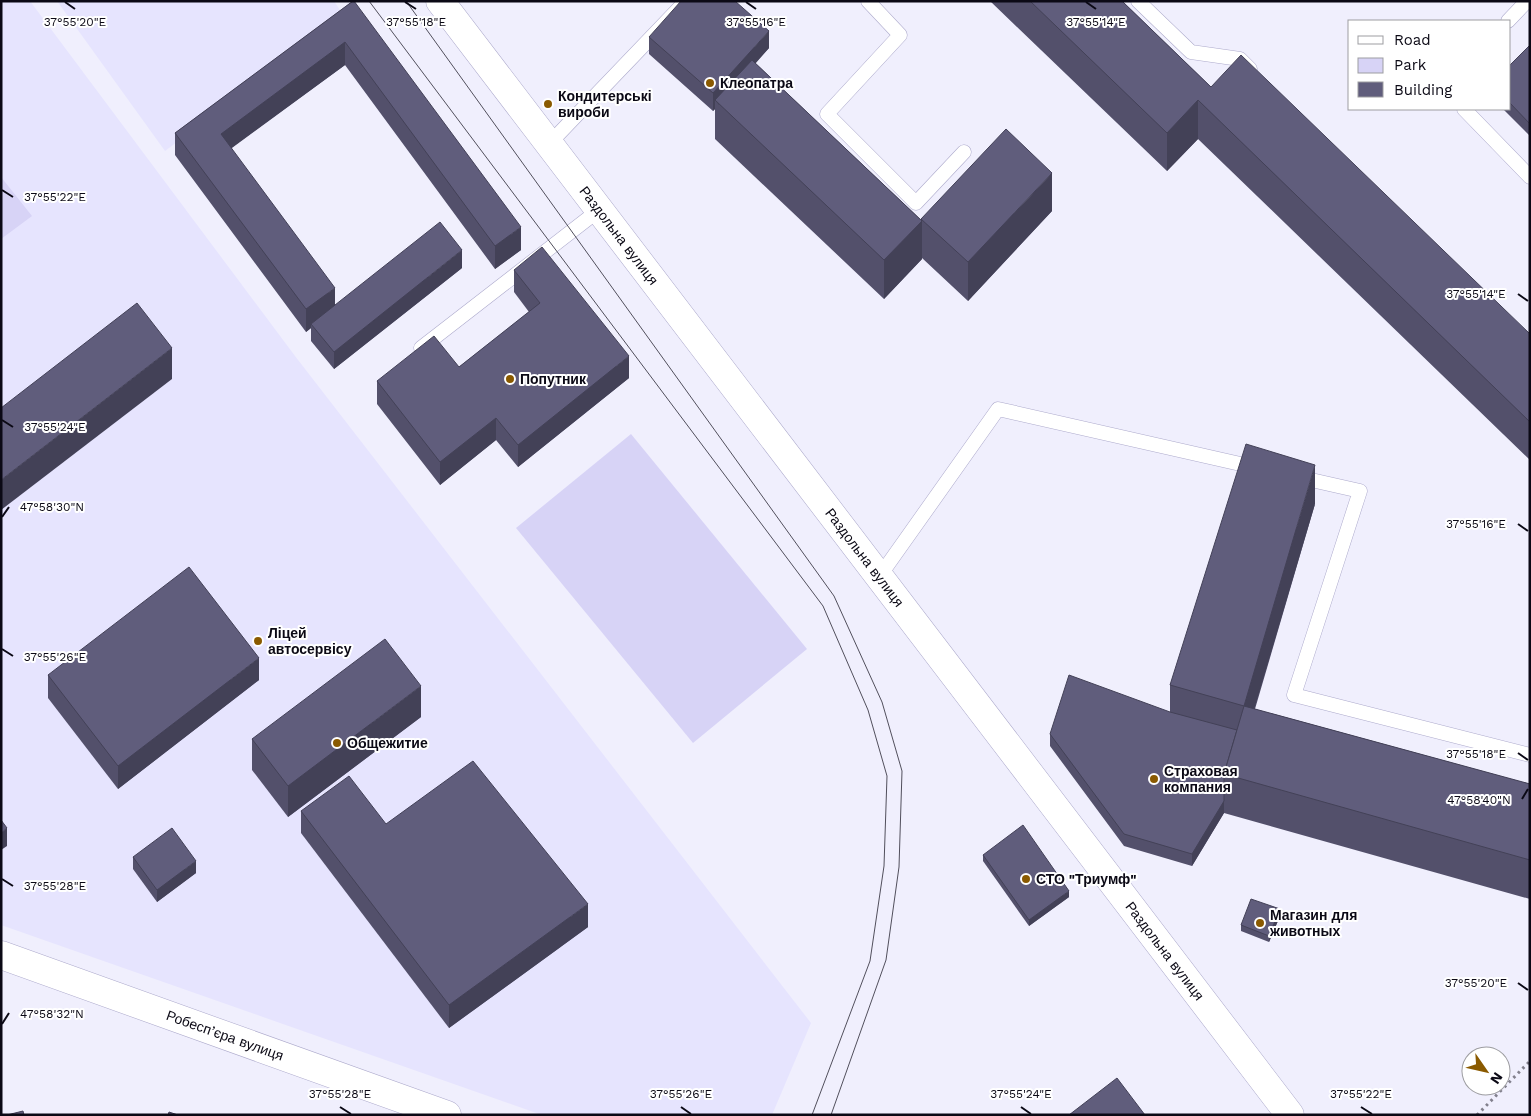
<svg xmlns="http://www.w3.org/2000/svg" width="1531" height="1116" viewBox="0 0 1531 1116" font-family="'Work Sans',sans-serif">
	<rect width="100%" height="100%" fill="#f0effd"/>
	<g fill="#e6e4fe">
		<polygon points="1,1 30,1 295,356 811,1023 772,1115 542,1115 1,925"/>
		<polygon points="57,1 334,1 344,16 165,151"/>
	</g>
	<g fill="#d7d3f6">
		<polygon points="1,177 32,216 1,239"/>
		<polygon points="631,434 807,649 693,743 516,528"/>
	</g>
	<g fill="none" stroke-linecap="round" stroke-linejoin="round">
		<g stroke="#adaacc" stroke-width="15">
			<g id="service">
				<polyline points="868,1 900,35 827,114 916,203 964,152"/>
				<polyline points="1138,1 1191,52 1240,59 1250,69"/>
				<polyline points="1508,21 1527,1"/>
				<polyline points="1464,109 1530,177"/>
				<polyline points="549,144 686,1"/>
				<polyline points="421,348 599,210"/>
				<polyline points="1298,477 1360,491 1294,695 1530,755"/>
				<polyline points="879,577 998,409 1258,468"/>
			</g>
		</g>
		<g stroke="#adaacc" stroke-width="29">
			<g id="minor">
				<path id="s1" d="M1 955 447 1115"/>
			</g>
		</g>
		<g stroke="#adaacc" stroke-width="29">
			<g id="tertiary">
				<path id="s2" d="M440 1 1290 1115"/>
			</g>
		</g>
		<polyline stroke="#82808d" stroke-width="3" stroke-dasharray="2.5 4" stroke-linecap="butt" points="1477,1115 1530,1061"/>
		<use href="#service" stroke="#fff" stroke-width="14"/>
		<use href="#minor" stroke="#fff" stroke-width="28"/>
		<use href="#tertiary" stroke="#fff" stroke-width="28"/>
		<g stroke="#514f5c" stroke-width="1">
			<polyline points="369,1 823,606 868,710 887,776 884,866 870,961 812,1115"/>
			<polyline points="406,1 834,596 882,702 902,771 899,867 886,960 831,1115"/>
		</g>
	</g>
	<g fill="#53506b">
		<polygon points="353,1 521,250 495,269 345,65 231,148 335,305 462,268 334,369 311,341 311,328 306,332 175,155 175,133"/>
		<polygon points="990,1 1122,1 1211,87 1530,334 1530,460 1198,139 1167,171"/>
		<polygon points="649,37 769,48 755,63 921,220 921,219 1052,211 968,301 922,258 922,259 884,299 715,139 715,109 713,111 649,54"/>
		<polygon points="1530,45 1530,136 1503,109 1510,109 1510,65"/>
		<polygon points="514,270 629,378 518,467 496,440 440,485 377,404 377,381 459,367 529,312 514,292"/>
		<polygon points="1315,504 1255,709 1530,784 1530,899 1224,813 1192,866 1124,846 1050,746 1050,734 1170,712 1170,685"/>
		<polygon points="48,675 259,680 118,789 48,698"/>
		<polygon points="421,717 288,817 252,770 252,739"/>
		<polygon points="301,811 386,824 588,927 449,1028 301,833"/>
		<polygon points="983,855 1069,897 1029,926 983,861"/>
		<polygon points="133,857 196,873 157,902 133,869"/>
		<polygon points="1280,916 1269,942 1241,931 1241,925"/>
	</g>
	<g fill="#434157">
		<polygon points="769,31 769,48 719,105 715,100 715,109 713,111 713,93"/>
		<polygon points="345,42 345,65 221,156 221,134"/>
		<polygon points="1198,100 1198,139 1167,171 1167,133"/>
		<polygon points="1052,173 1052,211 968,301 968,262"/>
		<polygon points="922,221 922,259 884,299 884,260"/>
		<polygon points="521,227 521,250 495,269 495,246"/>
		<polygon points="462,250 462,268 334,369 334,352"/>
		<polygon points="335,288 335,311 311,324 311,328 306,332 306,309"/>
		<polygon points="172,348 172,379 1,510 1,480"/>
		<polygon points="629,356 629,378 518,467 518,445"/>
		<polygon points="496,418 496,440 440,485 440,462"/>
		<polygon points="1315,465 1315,504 1234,777 1244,706"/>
		<polygon points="259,658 259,680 118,789 118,766"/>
		<polygon points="421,686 421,717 288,817 288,786"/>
		<polygon points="1224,801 1224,813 1192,866 1192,854"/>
		<polygon points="7,828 7,846 1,850 1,833"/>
		<polygon points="196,861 196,873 157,902 157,890"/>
		<polygon points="1069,891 1069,897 1029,926 1029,920"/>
		<polygon points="588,904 588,927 449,1028 449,1005"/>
		<polygon points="1280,909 1280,916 1269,942 1269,936"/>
	</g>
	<g fill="#605d7c" stroke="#434157">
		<polygon points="353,1 354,1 521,227 495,246 345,42 221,134 335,288 306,309 175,133"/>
		<polygon points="681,1 735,1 769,31 713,93 649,37"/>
		<polygon points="1030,1 1122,1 1211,87 1241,55 1530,334 1530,422 1198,100 1167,133"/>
		<polygon points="1530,45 1530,124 1510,103 1510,65"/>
		<polygon points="752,60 922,221 884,260 715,100"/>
		<polygon points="1006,129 1052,173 968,262 921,219"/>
		<polygon points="440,222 462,250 334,352 311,324"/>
		<polygon points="542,247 629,356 518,445 496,418 440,462 377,381 434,336 459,367 540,303 514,270"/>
		<polygon points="137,303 172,348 1,480 1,408"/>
		<polygon points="1246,444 1315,465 1244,706 1170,685"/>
		<polygon points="189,567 259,658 118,766 48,675"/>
		<polygon points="385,639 421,686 288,786 252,739"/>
		<polygon points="1069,675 1170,712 1237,730 1224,774 1224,801 1192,854 1124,834 1050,734"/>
		<polygon points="1244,706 1530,784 1530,860 1224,774"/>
		<polygon points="473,761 588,904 449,1005 301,811 349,776 386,824"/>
		<polygon points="1,820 7,828 1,833"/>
		<polygon points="1023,825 1069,891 1029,920 983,855"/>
		<polygon points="172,828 196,861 157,890 133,857"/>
		<polygon points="1251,899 1280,909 1269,936 1241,925"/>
		<polygon points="1117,1078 1145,1115 1069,1115"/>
		<polygon points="23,1111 24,1115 7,1115"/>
		<polygon points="169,1112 178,1115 168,1115"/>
	</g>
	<path fill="none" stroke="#0b0915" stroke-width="2" d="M65 2 75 9M405 2 416 9M746 2 756 9M1086 2 1096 9M2 190 13 197M1518 294 1528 301M2 420 13 427M2 517 9 507M1518 524 1528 531M2 649 13 656M1518 753 1528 760M1522 799 1528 789M2 879 13 886M1518 983 1528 990M2 1024 9 1013M340 1107 351 1114M681 1107 691 1114M1021 1107 1031 1114M1361 1107 1372 1114"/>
	<g fill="#8a5a00" stroke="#fff" stroke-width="2">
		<circle cx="710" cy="83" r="5"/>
		<circle cx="548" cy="104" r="5"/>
		<circle cx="510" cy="379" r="5"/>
		<circle cx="258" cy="641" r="5"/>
		<circle cx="337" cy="743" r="5"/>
		<circle cx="1154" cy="779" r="5"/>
		<circle cx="1026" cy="879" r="5"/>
		<circle cx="1260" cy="923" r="5"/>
	</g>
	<g text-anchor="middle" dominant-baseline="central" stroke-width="4" stroke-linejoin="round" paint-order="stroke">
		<g font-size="14" font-weight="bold" fill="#0b0915" stroke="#fff" text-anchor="start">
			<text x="720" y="83">Клеопатра</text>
			<text x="558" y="96">Кондитерські<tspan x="558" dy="16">вироби</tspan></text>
			<text x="520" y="379">Попутник</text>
			<text x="268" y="633">Ліцей<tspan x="268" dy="16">автосервісу</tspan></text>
			<text x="347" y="743">Общежитие</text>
			<text x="1164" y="771">Страховая<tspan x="1164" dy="16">компания</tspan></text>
			<text x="1036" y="879">СТО "Триумф"</text>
			<text x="1270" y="915">Магазин для<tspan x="1270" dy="16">животных</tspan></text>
		</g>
		<g font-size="14" fill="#0b0915" stroke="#fff">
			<text stroke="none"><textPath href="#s2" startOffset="295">Раздольна вулиця</textPath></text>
			<text stroke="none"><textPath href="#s2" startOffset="700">Раздольна вулиця</textPath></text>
			<text stroke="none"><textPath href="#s2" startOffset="1195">Раздольна вулиця</textPath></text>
			<text stroke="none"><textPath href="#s1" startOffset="238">Робесп’єра вулиця</textPath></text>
		</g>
	</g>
	<g font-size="12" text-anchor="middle" fill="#0b0915" stroke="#fff" stroke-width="4" stroke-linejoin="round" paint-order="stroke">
		<text x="75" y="26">37°55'20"E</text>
		<text x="756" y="26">37°55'16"E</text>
		<text x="1096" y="26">37°55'14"E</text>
		<text x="416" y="26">37°55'18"E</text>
		<text x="55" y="201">37°55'22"E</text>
		<text x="1476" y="298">37°55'14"E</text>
		<text x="55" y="431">37°55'24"E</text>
		<text x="52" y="511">47°58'30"N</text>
		<text x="1476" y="528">37°55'16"E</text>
		<text x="55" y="661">37°55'26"E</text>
		<text x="1476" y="758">37°55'18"E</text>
		<text x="1479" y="804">47°58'40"N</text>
		<text x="55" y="890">37°55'28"E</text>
		<text x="1476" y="987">37°55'20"E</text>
		<text x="52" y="1018">47°58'32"N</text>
		<text x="340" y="1098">37°55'28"E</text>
		<text x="681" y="1098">37°55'26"E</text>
		<text x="1021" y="1098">37°55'24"E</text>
		<text x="1361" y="1098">37°55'22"E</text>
	</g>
	<rect width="1531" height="1116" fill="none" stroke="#0b0915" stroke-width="5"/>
	<rect x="1348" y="20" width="162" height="90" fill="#ffffff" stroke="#9d9da1"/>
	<rect x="1358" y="36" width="25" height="8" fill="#ffffff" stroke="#9d9da1"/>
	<text x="1394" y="45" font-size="15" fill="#0b0915">Road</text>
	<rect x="1358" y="58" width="25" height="15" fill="#d7d3f6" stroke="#9d9da1"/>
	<text x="1394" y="70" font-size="15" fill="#0b0915">Park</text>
	<rect x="1358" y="82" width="25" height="15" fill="#605d7c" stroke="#9d9da1"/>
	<text x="1394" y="95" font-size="15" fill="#0b0915">Building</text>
	<g transform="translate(1486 1071) rotate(124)"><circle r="24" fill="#ffffff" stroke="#9d9da1"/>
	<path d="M0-4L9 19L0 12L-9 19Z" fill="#8a5a00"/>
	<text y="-8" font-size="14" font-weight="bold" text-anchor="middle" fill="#0b0915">N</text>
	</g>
</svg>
